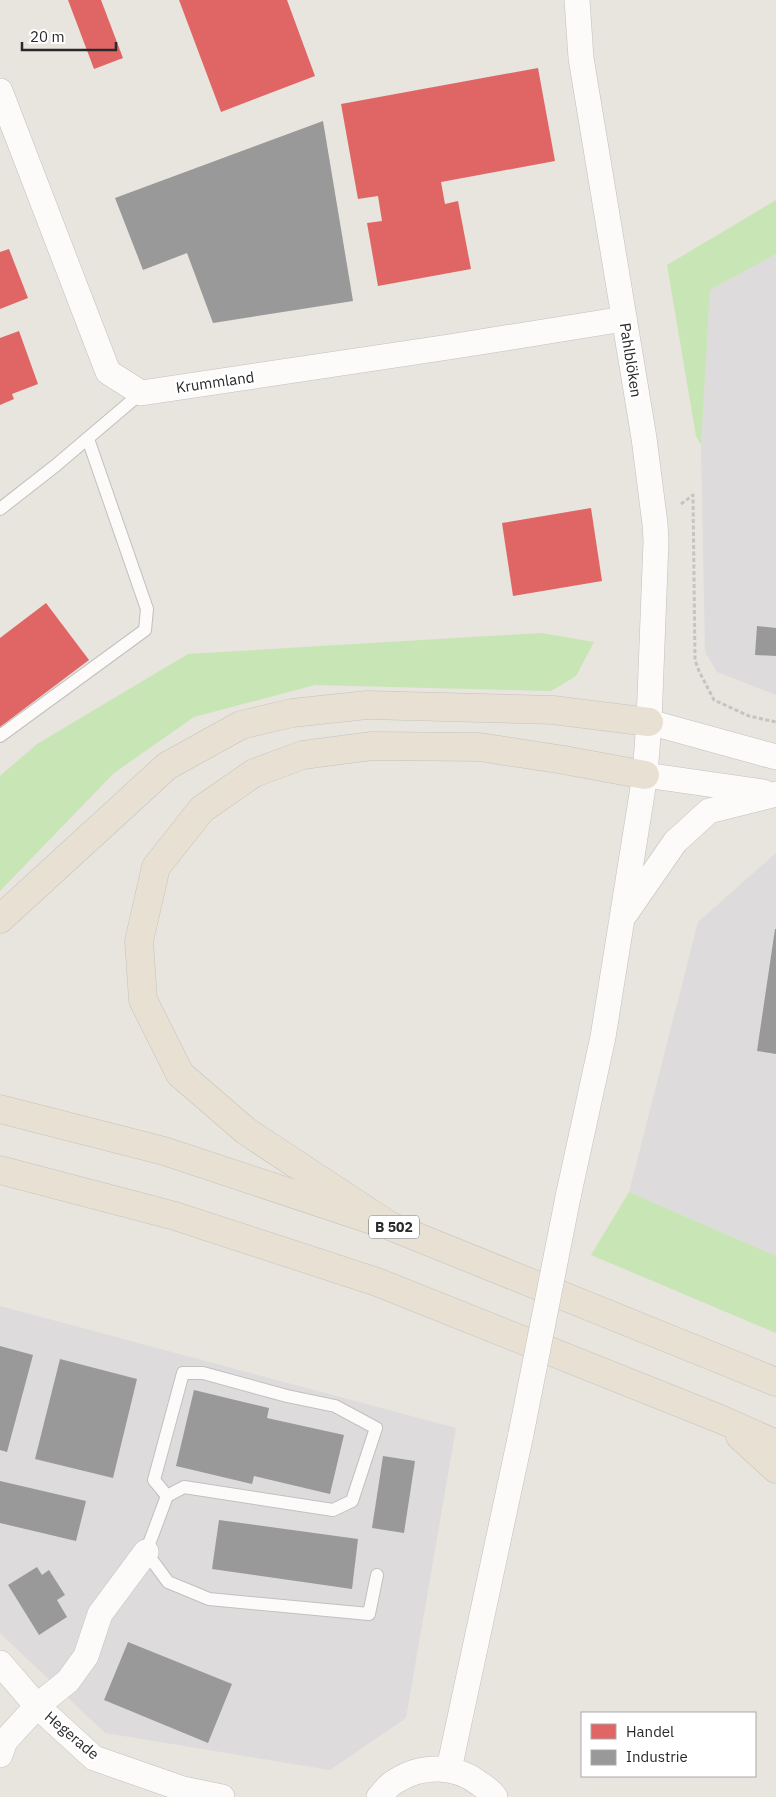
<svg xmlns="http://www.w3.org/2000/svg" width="776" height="1797" viewBox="0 0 776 1797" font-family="'IBM Plex Sans',sans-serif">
	<rect width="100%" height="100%" fill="#e8e4de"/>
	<g fill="#dedbdd">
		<polygon points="776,254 776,695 717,672 705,652 701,445 710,290"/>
		<polygon points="776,853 776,1256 629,1192 698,922"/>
		<polygon points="0,1306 456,1428 406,1718 330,1770 105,1733 0,1633"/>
	</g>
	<g fill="#c8e5b5">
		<polygon points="776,200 776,254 710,290 701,445 696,436 667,265"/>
		<polygon points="541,633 594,642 576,676 551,691 315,685 194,717 114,773 0,891 0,776 37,744 188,654"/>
		<polygon points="629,1192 776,1256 776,1333 591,1255"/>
	</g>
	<g fill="#e06666">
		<polygon points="68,0 101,0 123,58 94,69"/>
		<polygon points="179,0 287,0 315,76 221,112"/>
		<polygon points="538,68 555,161 441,182 445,204 458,201 471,269 378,286 367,223 382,221 378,196 358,199 341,104"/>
		<polygon points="9,249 28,298 0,309 0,252"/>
		<polygon points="19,331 38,384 12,394 14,399 0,405 0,338"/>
		<polygon points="591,508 602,581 513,596 502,523"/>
		<polygon points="46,603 89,660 0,727 0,638"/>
	</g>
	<g fill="#999">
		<polygon points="323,121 353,301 213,323 187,253 143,270 115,198"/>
		<polygon points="757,626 776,628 776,656 755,655"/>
		<polygon points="775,929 776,929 776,1054 757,1051"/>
		<polygon points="0,1346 33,1355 7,1452 0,1450"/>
		<polygon points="60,1359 137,1379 113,1478 35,1459"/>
		<polygon points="194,1390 269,1408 267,1418 344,1435 330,1494 254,1476 252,1484 176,1466"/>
		<polygon points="383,1456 415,1461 404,1533 372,1528"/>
		<polygon points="0,1481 86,1501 76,1541 0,1523"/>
		<polygon points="219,1520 358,1539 352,1589 212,1569"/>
		<polygon points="37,1567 42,1575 49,1570 65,1595 57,1600 67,1617 39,1635 8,1585"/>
		<polygon points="128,1642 232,1684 208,1743 104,1700"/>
	</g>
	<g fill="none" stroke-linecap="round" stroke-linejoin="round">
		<g stroke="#c1c0c0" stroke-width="14">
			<g id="service">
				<polyline points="0,509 55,466 141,393"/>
				<polyline points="0,736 145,630 147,609 88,439"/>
				<polyline points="167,1496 154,1480 183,1373 203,1373 287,1396 335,1406 376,1428 352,1501 333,1510 184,1487 167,1496 146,1552 168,1582 209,1599 369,1614 377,1575"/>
			</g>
		</g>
		<g stroke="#c1c0c0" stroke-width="26">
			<g id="minor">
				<polyline points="0,91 108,372 141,393 449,347 624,319"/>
				<polyline points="649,722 776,757"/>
				<polyline points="645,775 763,792"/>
				<polyline points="626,913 675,842 709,811 776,794"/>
				<polyline points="568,1197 603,1037 645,775 649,722 656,541 655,524 644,438 581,58 577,0"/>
				<polyline points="0,1663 37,1706 94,1758 183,1789 222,1797"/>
				<polyline points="0,1755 5,1741 37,1706 68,1681 86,1656 100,1614 146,1552"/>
				<polyline points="449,1769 521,1434"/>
				<path d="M379 1797C384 1792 389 1784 396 1781 422 1764 456 1765 480 1784 486 1788 491 1791 495 1797"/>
			</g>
		</g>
		<g stroke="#c4c3c0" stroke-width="29">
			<g id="trunk">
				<polyline points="0,919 167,766 241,725 292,713 367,705 553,710 649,722"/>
				<polyline points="0,1109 164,1151 390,1226 776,1382"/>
				<polyline points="0,1170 175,1216 377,1282 720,1419 776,1444"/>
				<polyline points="390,1226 246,1131 180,1074 143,1000 139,941 156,867 202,809 254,773 303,755 372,746 479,747 564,760 645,775"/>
				<polyline points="740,1436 776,1469"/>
			</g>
		</g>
		<polyline stroke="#c4c4c3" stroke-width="3" stroke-dasharray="4 2.5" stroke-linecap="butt" points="681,504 693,495 695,660 699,671 714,700 749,716 776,722"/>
		<use href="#service" stroke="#fcfbfa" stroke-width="12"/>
		<use href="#minor" stroke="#fcfbfa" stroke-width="25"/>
		<use href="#trunk" stroke="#e8e0d2" stroke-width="28"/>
		<g stroke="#c1c0c0" stroke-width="26" stroke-linecap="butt">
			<polyline id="minor-bridge" points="521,1434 568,1197"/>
		</g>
		<use href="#minor-bridge" stroke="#fcfbfa" stroke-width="25"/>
	</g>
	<g text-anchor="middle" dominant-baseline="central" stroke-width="5" stroke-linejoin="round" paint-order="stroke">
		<rect fill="#fff" stroke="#696969" stroke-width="1" x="369" y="1215.5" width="50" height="23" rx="4"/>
		<g font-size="14" font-weight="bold" fill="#292929">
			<text x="394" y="1227">B 502</text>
		</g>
		<g font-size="15" fill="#292929" stroke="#fff">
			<text transform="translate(631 360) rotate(81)">Pahlblöken</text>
			<text transform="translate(215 382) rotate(-8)">Krummland</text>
			<text transform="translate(72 1735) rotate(40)">Hegerade</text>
		</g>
	</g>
	<rect x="581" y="1712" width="175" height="65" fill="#ffffff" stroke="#a9a9a9"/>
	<rect x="591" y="1724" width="25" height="15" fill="#e06666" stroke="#a9a9a9"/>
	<text x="626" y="1737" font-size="15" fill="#292929">Handel</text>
	<rect x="591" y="1750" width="25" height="15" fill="#999999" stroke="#a9a9a9"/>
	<text x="626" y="1762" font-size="15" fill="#292929">Industrie</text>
	<path d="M22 42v8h94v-8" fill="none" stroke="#292929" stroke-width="2.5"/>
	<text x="30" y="42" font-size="15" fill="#292929" stroke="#ffffff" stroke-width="4" paint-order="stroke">20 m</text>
</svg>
